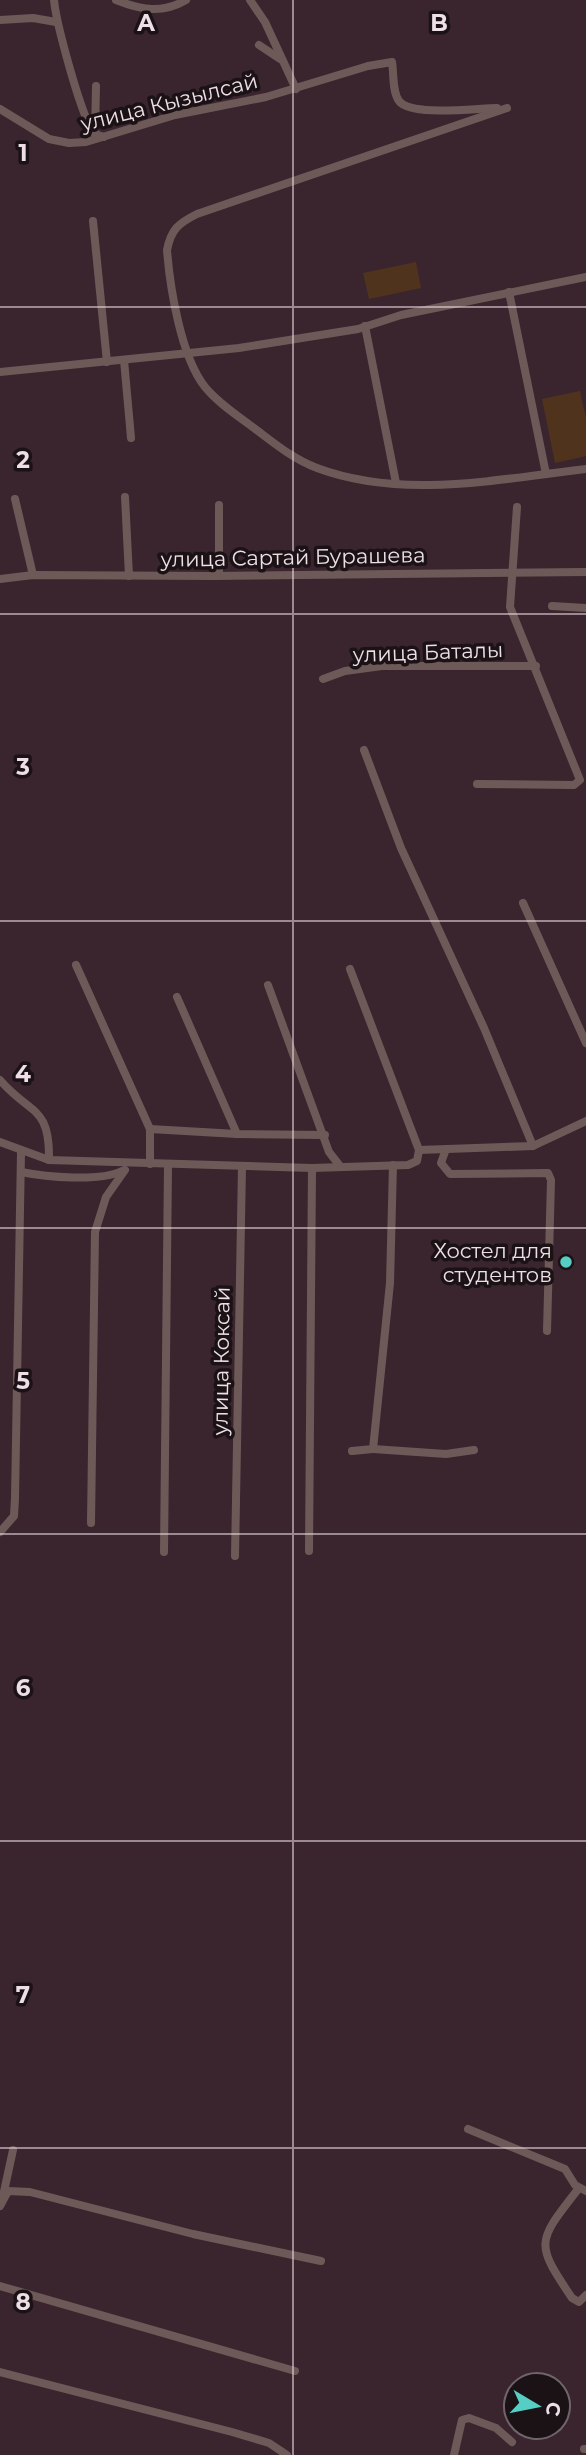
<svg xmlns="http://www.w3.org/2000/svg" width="586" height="2455" viewBox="0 0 586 2455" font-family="Montserrat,sans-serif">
	<rect width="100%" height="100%" fill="#3a252f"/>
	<g fill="#50331d">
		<polygon points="416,262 421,288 369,299 363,273"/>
		<polygon points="580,391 586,418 586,456 555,463 542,399"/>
	</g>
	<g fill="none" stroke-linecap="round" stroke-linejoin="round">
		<g stroke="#6d5a58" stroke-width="8">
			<path d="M54 0C56 22 82 121 95 134L104 137"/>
			<path d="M116 0C141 10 162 14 186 0"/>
			<polyline points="250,0 265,22 296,89"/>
			<polyline points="0,20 33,18 56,22"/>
			<polyline points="259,45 280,59"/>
			<path d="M507 108 197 214C179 223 171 229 167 250 170 288 181 357 205 387 218 403 238 416 254 428 274 443 293 459 317 468 403 500 498 479 586 469"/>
			<path d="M0 109 49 139 69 143 86 142 175 115 266 97 368 66 392 62C394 74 392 91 399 101 411 117 477 108 497 108"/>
			<polyline points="95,134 96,86"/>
			<polyline points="93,221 107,362"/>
			<polyline points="509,292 546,474"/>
			<polyline points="365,326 396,483"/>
			<polyline points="124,360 131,438"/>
			<polyline points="0,372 239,348 358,329 401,315 586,277"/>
			<polyline points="125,497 129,576"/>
			<polyline points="15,499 33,575"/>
			<polyline points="219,505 219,576"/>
			<polyline points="0,579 33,575 213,576 586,572"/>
			<polyline points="552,606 586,608"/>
			<polyline points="323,679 345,671 382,666 536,666"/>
			<polyline points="364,750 401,848 484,1028 533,1146"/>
			<polyline points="477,784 574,785 580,780 510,607 517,507"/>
			<polyline points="523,903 586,1043"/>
			<polyline points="76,965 150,1129 150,1164"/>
			<polyline points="268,985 329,1152 340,1166"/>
			<polyline points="177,997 237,1134"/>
			<path d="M0 1080C30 1115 50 1105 49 1160"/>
			<polyline points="150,1129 237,1134 325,1135"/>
			<polyline points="0,1142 49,1160 312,1168 408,1165 417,1161 419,1150 350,969"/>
			<polyline points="446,1149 441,1163 450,1174 548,1173 551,1180 547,1331"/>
			<polyline points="419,1150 533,1146 586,1121"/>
			<path d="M21 1172C46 1177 99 1182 122 1171"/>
			<polyline points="373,1449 446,1454 474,1450"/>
			<polyline points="352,1451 373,1449 390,1283 393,1165"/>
			<polyline points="91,1523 95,1232 106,1197 125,1170"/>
			<polyline points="0,1532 14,1516 15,1498 21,1152"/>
			<polyline points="309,1551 312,1168"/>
			<polyline points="164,1552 168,1165"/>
			<polyline points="235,1556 242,1166"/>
			<polyline points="468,2129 565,2169 575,2185 586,2191"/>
			<path d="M579 2188C537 2242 534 2242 572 2298L579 2302 586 2295"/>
			<polyline points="3,2196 13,2150"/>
			<polyline points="0,2206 8,2191 30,2192 193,2234 321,2261"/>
			<polyline points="0,2286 295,2371"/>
			<polyline points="0,2372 232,2432 269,2443 287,2455"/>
			<polyline points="584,2449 586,2449"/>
			<polyline points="454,2455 462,2420 469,2418 496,2428 512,2442"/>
		</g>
	</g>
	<path fill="none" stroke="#eddfe5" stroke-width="2" stroke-opacity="0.55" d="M293 0V2455M0 307H586M0 614H586M0 921H586M0 1228H586M0 1534H586M0 1841H586M0 2148H586"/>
	<circle fill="#56cec4" stroke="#1b1216" stroke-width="2.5" cx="566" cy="1262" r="7"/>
	<g text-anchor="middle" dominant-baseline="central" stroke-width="7" stroke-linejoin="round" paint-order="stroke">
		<g font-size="21" fill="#eddfe5" stroke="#1b1216">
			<text transform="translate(169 102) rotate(-14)">улица Кызылсай</text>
			<text transform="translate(293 557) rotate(-1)">улица Сартай Бурашева</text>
			<text transform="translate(428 652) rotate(-2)">улица Баталы</text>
			<text transform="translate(221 1361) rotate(-89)">улица Коксай</text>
		</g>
		<g font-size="21" fill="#eddfe5" stroke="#1b1216" text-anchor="end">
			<text x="552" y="1250">Хостел для<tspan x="552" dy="24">студентов</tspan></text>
		</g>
	</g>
	<g font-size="23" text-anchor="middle" font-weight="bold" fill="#eddfe5" stroke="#1b1216" stroke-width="7" stroke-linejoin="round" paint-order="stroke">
		<text x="146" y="31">A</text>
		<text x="439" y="31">B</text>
		<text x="23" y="161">1</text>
		<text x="23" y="468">2</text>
		<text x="23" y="775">3</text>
		<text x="23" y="1082">4</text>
		<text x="23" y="1389">5</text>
		<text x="23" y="1696">6</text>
		<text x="23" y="2003">7</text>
		<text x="23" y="2310">8</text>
	</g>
	<g transform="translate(537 2406) rotate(100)"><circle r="33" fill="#1b1216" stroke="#6f6469" stroke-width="2"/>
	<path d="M0-5L12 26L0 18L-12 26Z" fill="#56cec4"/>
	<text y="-10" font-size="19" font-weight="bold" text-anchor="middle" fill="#eddfe5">С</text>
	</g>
</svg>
